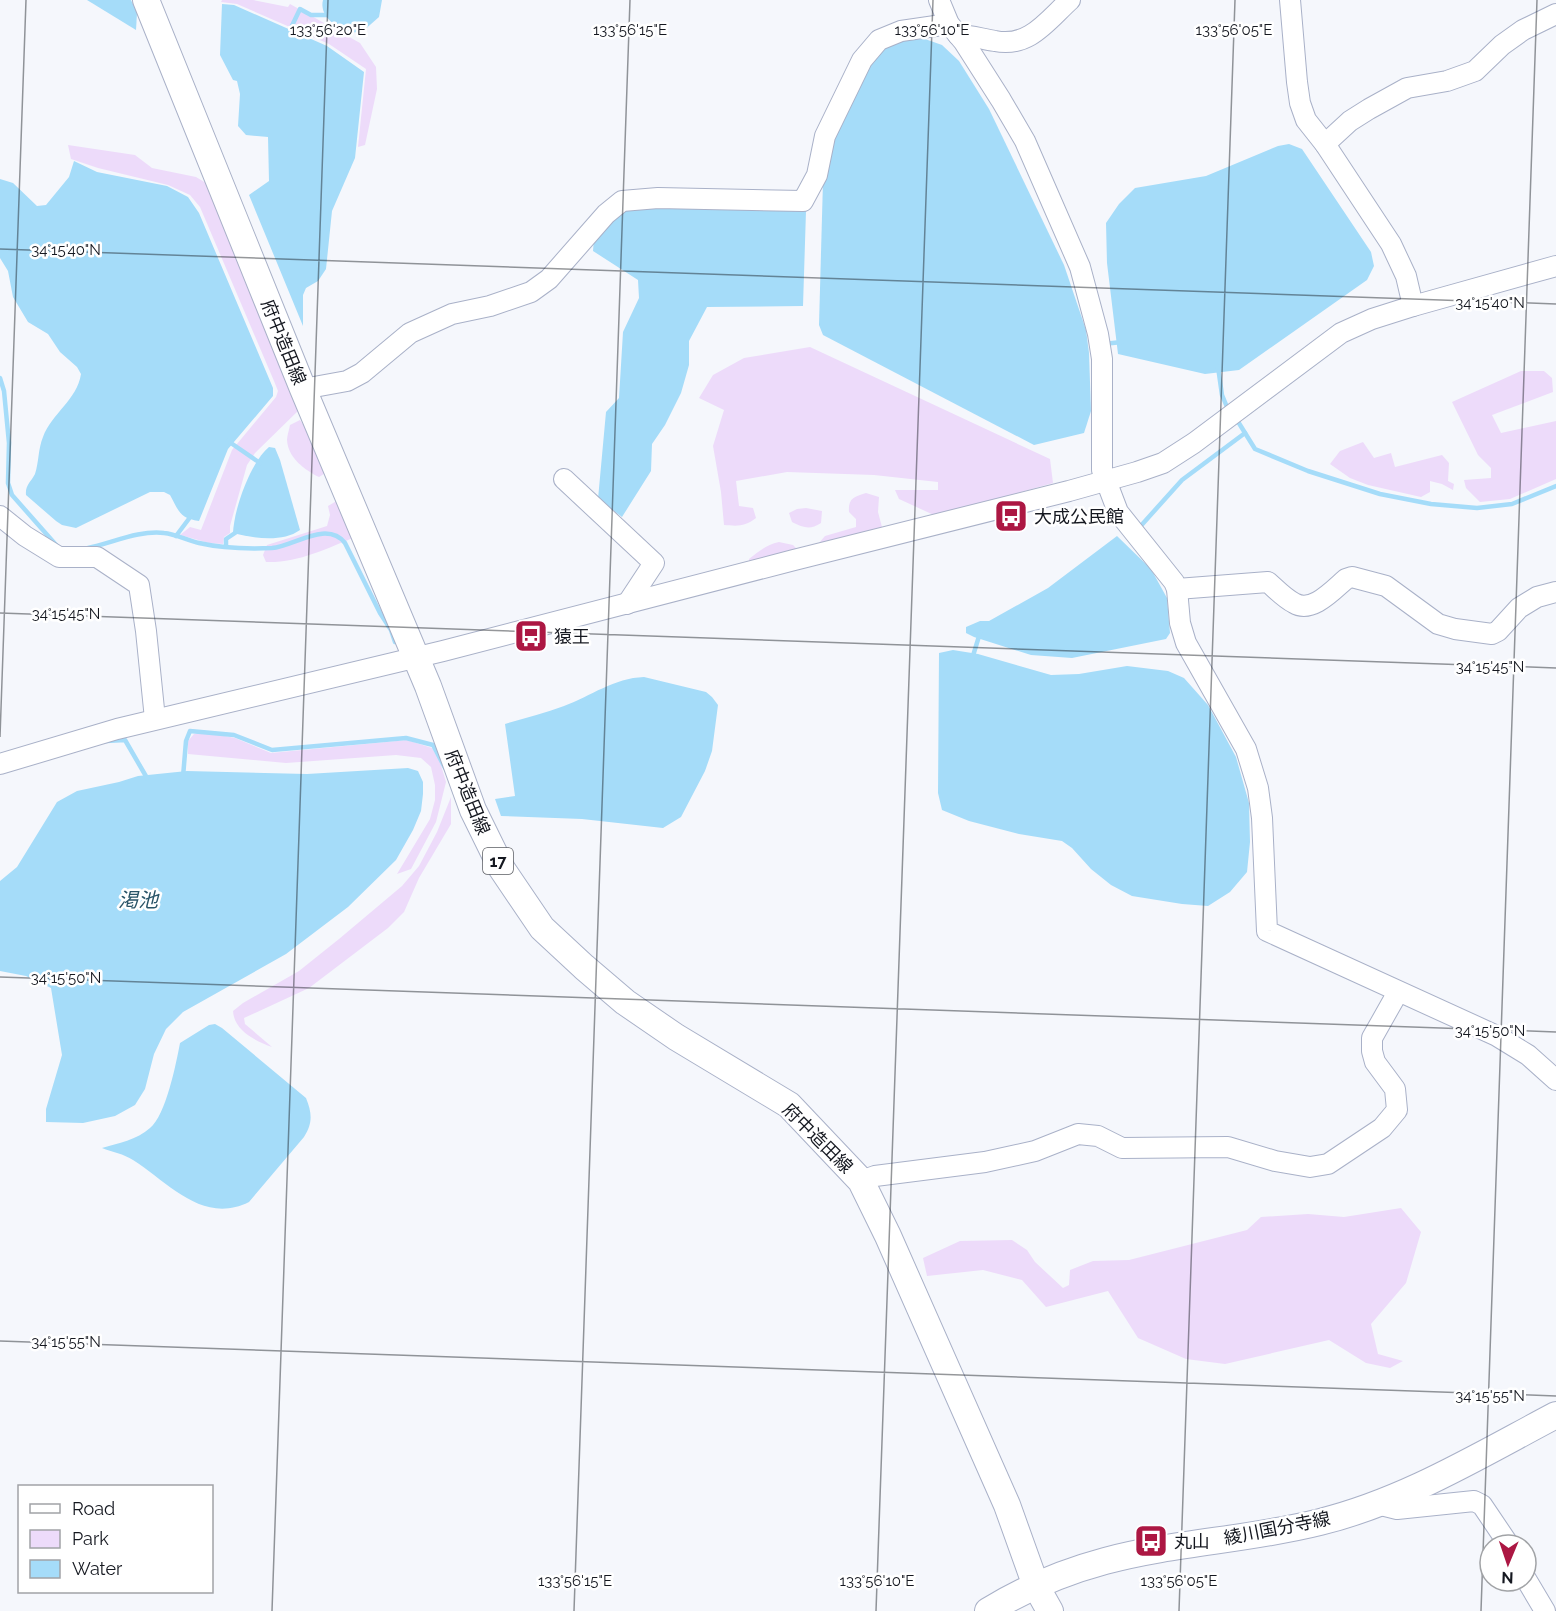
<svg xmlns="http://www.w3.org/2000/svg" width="1556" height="1611" viewBox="0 0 1556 1611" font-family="Raleway,'Noto Sans JP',sans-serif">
	<rect width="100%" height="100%" fill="#f5f7fc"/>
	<g fill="#eddbfa">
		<polygon points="222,0 253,0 288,7 290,4 360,43 376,67 377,89 365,145 358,147 366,69 329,44 237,4 221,2"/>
		<polygon points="68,145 135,155 152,168 196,177 211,186 300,409 255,453 247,465 230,526 230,533 224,537 223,544 209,543 180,535 190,527 201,530 232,450 276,397 278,391 274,381 200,207 190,195 168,185 98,168 71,159"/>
		<path d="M810 347 1050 459 1053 483 936 516 899 499 895 490H938V482L874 475 787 472 736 481 739 506 753 508 756 518C745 527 737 526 724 525L721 492 713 446 724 410 699 398 713 375 744 358Z"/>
		<polygon points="1521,371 1544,371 1552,378 1553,392 1492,415 1501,433 1556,421 1556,479 1510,499 1480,502 1466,488 1464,480 1491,478 1491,468 1478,455 1452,402"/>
		<path d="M300 420 314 440 327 472 319 477C305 470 288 458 287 440 287 436 289 430 290 425Z"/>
		<polygon points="1363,442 1374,458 1391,453 1395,467 1442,455 1449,463 1448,481 1454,484 1453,490 1442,484 1430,481 1430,492 1421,497 1368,485 1350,478 1330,464 1340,451"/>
		<path d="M866 493 879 497 878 512 883 531 814 549 825 536 856 527V519L849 512C848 498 854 497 866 493Z"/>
		<path d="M340 499 355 537C326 549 298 563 266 562L263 555 267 545 327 526 330 515 328 506Z"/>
		<path d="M806 508 822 511 821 523C810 530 804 528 792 522L789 513 797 509Z"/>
		<path d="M779 542 793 545 799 551 749 566V559C759 551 766 545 779 542Z"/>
		<polygon points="204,732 235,738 271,753 407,740 432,748 440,762 446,782 436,822 411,869 397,874 430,819 435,800 435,785 431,767 421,758 396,755 286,763 188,754 188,741 194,734"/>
		<path d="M451 797V824L419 878 404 912 388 928 309 988 244 1018 245 1024 272 1047C256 1041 234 1031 233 1011L243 1003 299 971 339 939 402 886 419 866 437 832Z"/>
		<polygon points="1401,1208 1421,1232 1406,1283 1371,1324 1378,1354 1403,1361 1390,1368 1366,1363 1329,1340 1225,1364 1186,1359 1138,1338 1108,1291 1046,1307 1022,1280 983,1270 927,1276 923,1258 960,1241 1012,1240 1027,1250 1035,1262 1063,1288 1069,1285 1070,1270 1093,1261 1129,1260 1247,1230 1261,1217 1308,1214 1344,1217"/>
	</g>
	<g fill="#a5dcf9">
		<polygon points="87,0 131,0 137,13 136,30"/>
		<path d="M323 0H382L379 17 362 32C358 32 352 33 348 32 335 27 319 15 323 0Z"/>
		<polygon points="222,4 234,5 327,46 364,72 355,158 332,211 326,269 318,281 306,288 303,295 303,326 249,195 269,181 268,137 246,135 238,126 240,94 237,81 233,80 220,55"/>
		<polygon points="925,39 942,45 959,61 989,109 1064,265 1086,330 1089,353 1091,411 1084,433 1034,445 823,335 819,325 823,181 832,144 871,59 889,46 903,40"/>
		<polygon points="1289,144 1302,149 1371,252 1374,266 1367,280 1239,370 1205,374 1118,354 1107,263 1106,223 1119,204 1135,188 1206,176 1278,146"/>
		<path d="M74 161 97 172 167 186 188 197 199 213 273 388V396L228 449 199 521C179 518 179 511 170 495L164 492H150L76 528 62 525 56 521 26 495C25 485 31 482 35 474 39 462 38 449 43 437 52 413 77 400 81 374L77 367 60 352 48 334 28 322 13 297 8 271 0 258V179L13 183 37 206 46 205 69 177Z"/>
		<polygon points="634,207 800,207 806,211 803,306 707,307 689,341 689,365 681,393 665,425 652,444 651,471 622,517 598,499 606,412 619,398 623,332 639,298 638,280 593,251 594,238 624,209"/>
		<path d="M269 447 275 448 280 460 300 530C282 543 253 538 233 533 234 509 250 463 269 447Z"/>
		<polygon points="1117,536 1151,569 1167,598 1170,633 1166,639 1072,658 1031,655 974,637 966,633 966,627 980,621 989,621 1048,588"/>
		<polygon points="953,650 978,654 1051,675 1079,674 1127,666 1168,671 1184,678 1208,705 1236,757 1249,803 1250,842 1247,872 1230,892 1208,906 1182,904 1132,896 1111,885 1091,869 1072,848 1062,841 1019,834 969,821 942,810 938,793 939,653"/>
		<path d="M644 677 706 692 712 697 718 705 712 751 705 771 681 817 663 828 582 819 501 816 495 799 515 796 505 724C525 718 545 713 564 706 591 696 614 678 644 677Z"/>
		<polygon points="408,768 418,771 423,782 423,794 421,811 413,830 396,860 348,907 286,954 183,1012 166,1029 154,1054 145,1089 135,1105 115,1116 83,1123 46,1122 46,1109 62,1055 51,988 26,976 0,971 0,881 17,867 57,802 77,791 119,782 138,776 187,771 307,774"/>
		<path d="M215 1024 222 1028 306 1098C312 1113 313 1123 304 1137L249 1202C203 1225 169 1183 133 1160 124 1154 112 1152 102 1148 118 1143 137 1140 150 1128 166 1115 176 1064 180 1043L209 1025Z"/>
	</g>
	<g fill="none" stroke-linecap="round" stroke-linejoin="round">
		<g stroke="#a5dcf9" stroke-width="4.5">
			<polyline points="288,34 300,9 311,15 330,15"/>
			<polyline points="1103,344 1122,342"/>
			<polyline points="1218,367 1222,395 1227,407"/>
			<polyline points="0,378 4,391 9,443 8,483 12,495 57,546"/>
			<polyline points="1237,420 1255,449 1308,471 1380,494 1431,504 1477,508 1512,504 1556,486"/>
			<polyline points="228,441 260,463"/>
			<polyline points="1138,529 1182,480 1245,433"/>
			<polyline points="176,536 191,516"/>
			<polyline points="226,546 226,539 238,531"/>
			<path d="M88 548C112 543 139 530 164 533 175 534 187 540 199 543 221 548 249 549 272 548 294 546 327 520 345 543L380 613 391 630 395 642"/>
			<polyline points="972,659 980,633"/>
			<polyline points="106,741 125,740 147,778"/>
			<polyline points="183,777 186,741 190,731 234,735 272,750 406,738 433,745 445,768"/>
		</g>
		<g stroke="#a9b1c8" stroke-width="22">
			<g id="minor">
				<polyline points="939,0 949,24 964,42 1001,100 1025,141 1080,267 1098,334 1102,359 1102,470 1118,512 1174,582 1177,589 1180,623 1186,643 1246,749 1258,788 1262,818 1267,931 1497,1036 1528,1055 1556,1080"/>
				<polyline points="1290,0 1297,82 1300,103 1306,120 1325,144 1391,244 1406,276 1413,306"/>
				<path d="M958 35C971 35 982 39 995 41 1029 48 1047 21 1070 0"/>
				<polyline points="1325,144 1350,121 1369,109 1407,88 1447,81 1475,71 1502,45 1523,30 1556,14"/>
				<polyline points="303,389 347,381 362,373 410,333 452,314 490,306 531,292 549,279 606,214 622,201 658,198 803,201 817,175 825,136 862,60 879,40 901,31 949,24"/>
				<polyline points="564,479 654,563 627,604"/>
				<polyline points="0,516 25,536 59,557 97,557 139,585 146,631 155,719"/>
				<path d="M1177 589 1268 582C1276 589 1284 598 1294 603 1312 614 1333 590 1346 579L1352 577 1386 586 1438 624 1455 629 1492 634 1498 631 1519 608 1537 597 1556 592"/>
				<polyline points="0,764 117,729 443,651 794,560 1069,491 1137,472 1163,463 1194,443 1341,333 1372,319 1413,306 1556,266"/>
				<polyline points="861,1181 875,1176 985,1162 1035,1151 1078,1134 1098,1136 1122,1148 1228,1147 1275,1161 1310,1167 1328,1164 1382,1128 1397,1110 1395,1089 1375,1062 1372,1051 1372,1038 1398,992"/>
				<polyline points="1377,1504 1397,1509 1474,1501 1482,1505 1509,1545"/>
				<polyline points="1526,1579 1545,1611"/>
			</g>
		</g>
		<g stroke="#a9b1c8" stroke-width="28">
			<g id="major">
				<polyline points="146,0 303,389 428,686 473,810 502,869 542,928 584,967 625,1002 676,1037 789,1105 861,1181 888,1236 1007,1505 1036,1586 1050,1611"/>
				<path d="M988 1611C1024 1589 1064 1572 1105 1561 1176 1542 1249 1540 1320 1522 1405 1501 1480 1455 1556 1415"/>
			</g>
		</g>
		<use href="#minor" stroke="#fff" stroke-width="20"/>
		<use href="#major" stroke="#fff" stroke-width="26"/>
	</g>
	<path fill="none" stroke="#151820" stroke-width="1.5" stroke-opacity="0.45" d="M0 249 1556 304M0 613 1556 668M0 737 26 0M0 977 1556 1032M0 1341 1556 1396M272 1611 328 0M574 1611 630 0M876 1611 933 0M1179 1611 1235 0M1481 1611 1537 0"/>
	<defs>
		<g id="bus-square" transform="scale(1.725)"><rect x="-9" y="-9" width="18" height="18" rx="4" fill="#ac1743" stroke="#fff"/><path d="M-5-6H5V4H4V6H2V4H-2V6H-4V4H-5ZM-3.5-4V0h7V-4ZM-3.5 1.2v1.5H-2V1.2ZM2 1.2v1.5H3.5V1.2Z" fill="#fff"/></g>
	</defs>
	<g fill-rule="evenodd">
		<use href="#bus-square" x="1011" y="516"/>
		<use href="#bus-square" x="531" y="636"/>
		<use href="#bus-square" x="1151" y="1541"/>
	</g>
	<g text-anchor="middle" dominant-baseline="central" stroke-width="5" stroke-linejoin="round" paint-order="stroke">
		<rect fill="#fff" stroke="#5b5d63" stroke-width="1.5" x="483" y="848" width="30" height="26" rx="4.5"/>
		<g font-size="16" font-weight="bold" fill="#151820">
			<text x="498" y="861">17</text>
		</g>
		<g font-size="18" fill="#151820" stroke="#fff">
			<text transform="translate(284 342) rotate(68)">府中造田線</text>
			<text transform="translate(468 792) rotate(68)">府中造田線</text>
			<text transform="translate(818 1138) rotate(45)">府中造田線</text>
			<text transform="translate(1277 1528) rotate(-11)">綾川国分寺線</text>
		</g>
		<g font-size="18" fill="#151820" stroke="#fff" text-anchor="start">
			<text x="1034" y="516">大成公民館</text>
			<text x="554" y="636">猿王</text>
			<text x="1174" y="1541">丸山</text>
		</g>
		<g font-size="20" font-style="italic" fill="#295468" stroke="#fff">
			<text x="138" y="900">渇池</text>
		</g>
	</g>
	<g font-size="15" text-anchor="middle" fill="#151820" stroke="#fff" stroke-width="5" stroke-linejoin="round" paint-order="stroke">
		<text x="328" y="35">133°56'20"E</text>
		<text x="630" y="35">133°56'15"E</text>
		<text x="932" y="35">133°56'10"E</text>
		<text x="1234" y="35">133°56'05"E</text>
		<text x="66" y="255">34°15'40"N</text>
		<text x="1490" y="308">34°15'40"N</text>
		<text x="66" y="619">34°15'45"N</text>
		<text x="1490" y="672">34°15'45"N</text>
		<text x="66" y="983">34°15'50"N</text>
		<text x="1490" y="1036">34°15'50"N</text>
		<text x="66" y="1347">34°15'55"N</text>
		<text x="1490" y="1401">34°15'55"N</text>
		<text x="575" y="1586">133°56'15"E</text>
		<text x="877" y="1586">133°56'10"E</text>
		<text x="1179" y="1586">133°56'05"E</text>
	</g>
	<rect x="18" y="1485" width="195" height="108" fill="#ffffff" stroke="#a1a3a6" stroke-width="1.5"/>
	<rect x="30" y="1504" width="30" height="9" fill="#ffffff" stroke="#a1a3a6" stroke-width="1.5"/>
	<text x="72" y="1515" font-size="18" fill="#151820">Road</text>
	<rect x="30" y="1530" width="30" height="18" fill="#eddbfa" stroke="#a1a3a6" stroke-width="1.5"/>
	<text x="72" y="1545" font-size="18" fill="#151820">Park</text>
	<rect x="30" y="1560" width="30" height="18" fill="#a5dcf9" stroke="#a1a3a6" stroke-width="1.5"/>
	<text x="72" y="1575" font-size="18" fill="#151820">Water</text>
	<g transform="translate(1508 1563) rotate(182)"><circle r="28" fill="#ffffff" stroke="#a1a3a6" stroke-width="1.5"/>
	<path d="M0-4.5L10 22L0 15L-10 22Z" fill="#ac1743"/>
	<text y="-9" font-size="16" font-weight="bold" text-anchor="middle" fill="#151820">N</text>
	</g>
</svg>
